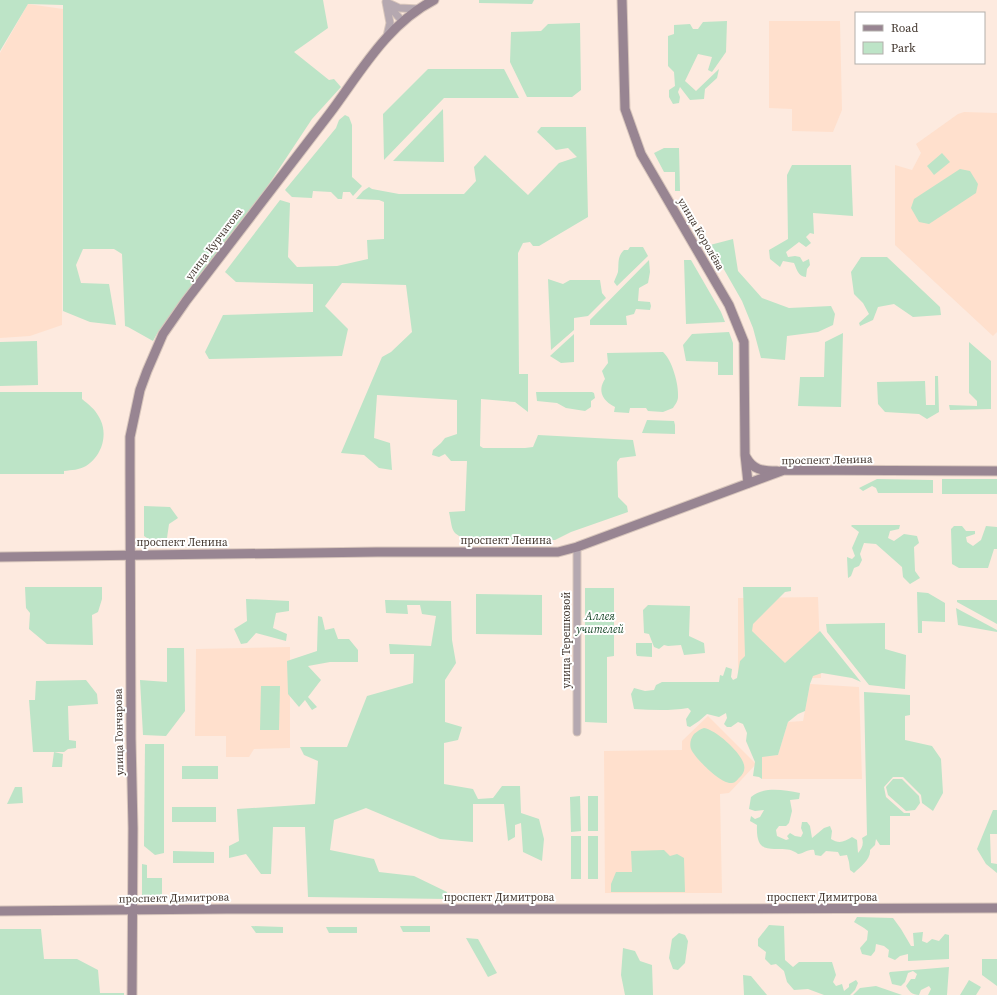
<svg xmlns="http://www.w3.org/2000/svg" width="997" height="995" viewBox="0 0 997 995" font-family="'Source Serif 4',serif">
	<rect width="100%" height="100%" fill="#fdeadf"/>
	<g fill="#ffe0cd">
		<polygon points="28,4 63,9 62,325 30,336 0,338 0,53"/>
		<polygon points="769,21 840,21 842,110 833,132 792,131 792,109 769,108"/>
		<polygon points="964,112 997,113 997,332 993,336 895,245 895,165 912,170 921,153 916,144 958,114"/>
		<polygon points="818,597 821,678 738,679 738,598"/>
		<polygon points="290,647 290,748 254,749 249,757 226,757 226,736 195,736 196,649"/>
		<polygon points="810,684 859,687 862,779 762,779 762,756 778,755 788,722 803,721"/>
		<polygon points="708,716 756,764 729,793 720,794 722,893 605,893 604,751 682,750 682,741"/>
	</g>
	<g fill="#bde4c7">
		<polygon points="0,0 323,0 328,28 294,52 329,80 334,79 341,87 312,119 265,190 158,332 153,341 128,327 125,326 122,254 114,249 83,249 76,265 81,283 109,284 116,325 90,322 63,311 63,5 28,4 0,51"/>
		<polygon points="479,0 534,0 532,4 479,3"/>
		<polygon points="727,21 726,52 712,72 708,70 712,57 698,54 685,81 696,91 719,69 717,78 705,89 704,99 690,100 680,87 678,92 680,97 679,103 673,104 669,97 669,90 675,86 674,72 668,66 668,36 674,34 674,25 690,24 693,29 698,29 703,22"/>
		<polygon points="580,23 581,90 572,97 527,97 510,62 511,32 541,31 548,24"/>
		<polygon points="428,69 504,69 519,98 444,98 384,160 383,114"/>
		<polygon points="443,109 444,162 393,161"/>
		<polygon points="345,115 349,117 352,125 352,177 362,186 353,196 350,192 343,192 342,199 338,199 331,192 313,191 312,198 292,197 285,190 336,128 339,120"/>
		<path d="M541 127H586L588 217 539 246H533L530 242 523 243 518 253 519 374H528V412L515 402 481 399 480 446 483 448H525L533 447 538 435 633 440 636 456 620 458 617 462 618 497 627 506 628 512 571 532 555 540 470 539C450 535 453 530 449 512L465 511 467 461H451L445 454 439 457 432 455 433 450 441 443 445 438 457 434V400L377 395 374 438 390 443 392 470 379 468 364 455 341 453 382 357 391 352 412 332 406 285 342 283 325 306 348 329 342 356 209 359 205 352 223 315 313 312V284L236 282 225 272 280 200 290 203 288 257 297 267 337 266 368 259 367 240 384 239V202L379 200 356 199 363 191 369 187 372 189 399 194H464L476 181 474 167 485 155 528 195 559 163 577 157 568 148 556 150 537 132Z"/>
		<polygon points="664,148 679,148 680,191 675,191 675,172 664,172 654,153"/>
		<polygon points="942,153 950,162 934,175 927,166"/>
		<path d="M792 165H851L853 216 813 213 814 234 810 233 806 237 811 243 806 247 799 242 786 252 788 257 795 256 800 257 803 262 809 259 810 265 807 269 806 277C798 276 797 270 794 263L783 261 780 267 770 259 769 250 788 239 787 175Z"/>
		<polygon points="960,169 970,171 978,184 976,193 929,224 919,222 911,208 914,199"/>
		<polygon points="733,239 738,271 762,298 789,308 831,306 835,314 833,325 818,332 787,336 785,360 761,358 753,328 742,301 710,245"/>
		<path d="M630 247H643L648 256 617 286 614 282C615 279 617 275 618 272 619 263 617 257 624 250H628Z"/>
		<polygon points="861,257 887,257 940,307 941,315 913,317 894,304 878,307 873,320 860,326 859,323 869,314 863,303 854,294 851,272"/>
		<polygon points="649,260 650,272 648,283 639,288 638,301 650,302 651,306 650,310 636,309 634,314 626,316 627,325 590,325 590,320"/>
		<polygon points="684,260 691,260 721,312 725,322 686,324"/>
		<polygon points="548,279 563,284 570,280 600,280 602,293 606,298 588,316 574,318 574,330 551,350"/>
		<polygon points="729,332 733,343 733,375 718,375 718,362 686,361 683,345 692,334"/>
		<polygon points="843,333 841,407 798,406 800,377 824,377 825,342"/>
		<polygon points="574,334 574,362 561,363 550,356"/>
		<polygon points="37,341 38,385 0,386 0,342"/>
		<polygon points="969,342 991,361 991,409 950,410 949,405 977,406 977,401 969,393"/>
		<path d="M663 352C672 360 679 384 678 397 678 401 675 405 673 408L663 412 648 411 646 408H630L629 413 614 412 615 407C603 401 597 391 605 379L602 371 608 363 607 353Z"/>
		<polygon points="935,376 938,376 939,412 927,419 919,414 885,412 878,404 877,382 925,381 926,405 935,405"/>
		<path d="M0 392H82V399C88 404 95 409 99 417 109 434 102 456 86 466 79 470 72 470 64 471V474H0Z"/>
		<polygon points="536,392 592,392 594,393 595,398 591,401 591,407 585,411 566,408 557,403 537,401"/>
		<polygon points="647,420 674,421 675,425 675,434 642,433"/>
		<polygon points="877,479 933,480 933,493 878,493 876,488 872,486 863,491 859,488"/>
		<rect x="942" y="479" width="55" height="15"/>
		<path d="M144 506 170 507 178 518 169 524 167 538C158 541 152 542 144 536Z"/>
		<polygon points="852,525 900,525 899,529 890,531 888,538 894,541 904,534 917,536 919,543 914,547 915,571 920,578 910,584 903,577 902,567 876,544 864,543 860,554 862,560 859,566 854,568 851,576 848,578 847,557 852,559 855,556 852,548 859,532 851,526"/>
		<polygon points="954,526 962,526 966,531 975,531 975,534 966,537 967,542 973,546 981,540 986,526 997,527 997,549 994,549 988,568 959,568 952,564 951,529"/>
		<polygon points="25,587 102,587 102,599 98,612 92,615 93,645 47,644 29,629 30,613 26,608"/>
		<path d="M743 587H791V591L785 592 753 624 752 631 785 663 820 631 861 682 852 678 822 673 813 676 810 684 805 711 798 714 788 722 778 755 762 757V779L759 777 753 776 755 762 746 741 747 733 743 724 738 722 731 727H727L724 724 727 718 726 713 719 717 707 714 699 721 690 727 687 726 686 719 691 711 688 708C670 711 652 710 634 709L631 694 634 688 645 691 654 690 656 685 662 682H719L720 675 723 676 726 667 732 669 731 677 733 680 737 678 740 661 745 656Z"/>
		<polygon points="585,588 614,588 614,656 607,657 607,723 585,722"/>
		<polygon points="917,592 928,593 945,603 945,622 922,621 922,633 918,633"/>
		<polygon points="476,594 542,595 542,635 476,634"/>
		<polygon points="246,599 289,601 289,611 276,613 273,628 287,634 286,641 256,633 247,643 241,644 234,629 247,621"/>
		<polygon points="385,600 451,601 452,640 456,663 445,680 445,722 462,727 458,740 444,743 444,784 473,789 478,799 493,798 502,786 520,786 521,813 539,819 544,839 542,861 523,852 521,823 515,825 515,837 508,841 504,804 473,804 473,842 440,839 366,808 334,820 330,850 374,859 379,872 414,876 447,892 447,899 308,897 305,827 273,827 271,874 261,874 246,854 229,858 229,846 239,841 237,809 315,804 318,761 304,755 300,747 347,747 367,696 413,683 414,654 390,654 389,644 431,646 436,616 422,614 420,605 407,605 408,614 386,613"/>
		<polygon points="957,600 997,600 997,624 957,602"/>
		<polygon points="648,605 690,606 689,636 704,643 705,653 684,655 681,645 668,646 664,645 659,649 654,647 649,634 644,633 643,610"/>
		<polygon points="956,608 997,630 997,632 958,625"/>
		<polygon points="318,616 322,617 325,630 334,628 338,639 349,639 358,650 358,662 330,662 308,666 321,680 308,697 317,707 312,710 305,700 299,707 288,694 287,661 317,651"/>
		<polygon points="885,623 885,649 906,655 905,689 869,685 827,632 826,624"/>
		<polygon points="636,643 652,643 652,657 637,656 636,653"/>
		<polygon points="167,648 184,648 185,711 166,736 143,735 140,680 167,682"/>
		<polygon points="86,680 97,694 98,704 68,706 69,740 76,741 76,748 68,749 64,752 54,752 63,754 62,767 52,767 54,752 33,752 29,700 35,700 36,681"/>
		<polygon points="261,686 280,686 279,730 260,730"/>
		<path d="M864 692 910 695V715L905 716V740L932 746 941 759 943 793 933 811 922 803 921 795 903 777H893L884 787 886 797 904 813H910V816H890V845H880L876 839 875 845 870 850C871 859 860 867 854 873L850 870 849 862 847 855 840 856 838 852 826 851 821 856 815 855 814 850C807 849 804 854 798 854 782 840 755 864 757 825L750 821 751 816 755 819 760 817 764 810 755 811 749 809 751 797C765 786 783 790 800 793L799 799 790 800 792 811 789 823 786 826H779L776 830 777 836 786 840 789 839 787 836 790 833 795 836 801 837 803 833 801 828 802 822H807L810 826 812 838 824 828 830 826 832 831 831 839C839 844 844 842 852 837L857 840 858 853C862 849 864 844 862 838L867 835Z"/>
		<path d="M704 728C716 730 739 751 743 762 746 768 744 774 739 778 737 780 735 783 732 783 722 785 697 760 692 751 689 746 690 739 694 734 698 731 700 729 704 728Z"/>
		<polygon points="145,744 164,744 164,853 155,855 144,846"/>
		<rect x="182" y="766" width="36" height="13"/>
		<polygon points="893,779 902,779 919,796 920,803 915,810 906,811 888,795 886,787"/>
		<polygon points="15,787 22,787 23,803 7,804"/>
		<polygon points="580,796 581,831 571,832 570,797"/>
		<rect x="588" y="796" width="10" height="35"/>
		<rect x="172" y="807" width="44" height="15"/>
		<polygon points="993,810 997,810 997,834 990,834 991,863 997,864 997,873 986,864 977,849"/>
		<rect x="571" y="836" width="10" height="43"/>
		<rect x="588" y="836" width="10" height="43"/>
		<polygon points="664,850 670,856 677,854 684,858 685,892 611,892 611,884 616,872 632,872 631,851"/>
		<polygon points="173,851 214,852 214,863 173,863"/>
		<polygon points="142,864 147,865 147,878 162,878 162,901 147,901 142,895"/>
		<polygon points="857,917 893,918 901,929 911,946 914,946 913,933 923,932 922,941 927,943 932,939 939,941 945,934 949,935 949,959 908,961 908,954 900,956 895,960 888,957 889,950 884,946 876,944 875,951 871,956 862,954 860,948 867,940 868,931 864,928 854,922"/>
		<polygon points="769,925 784,926 785,960 793,967 799,962 832,962 836,975 833,982 836,986 842,984 844,991 849,987 849,984 856,980 858,983 855,990 850,995 824,995 808,989 794,990 787,982 784,971 776,964 771,965 765,959 766,952 758,946 758,939"/>
		<polygon points="251,926 283,927 283,933 256,933"/>
		<polygon points="400,926 430,926 430,932 403,932"/>
		<polygon points="326,927 357,927 357,933 329,933"/>
		<polygon points="0,929 41,929 44,959 77,959 98,970 100,993 124,993 124,995 0,995"/>
		<polygon points="679,933 685,935 688,941 685,963 678,970 673,969 669,958 672,939"/>
		<polygon points="466,938 478,939 497,973 488,977"/>
		<polygon points="623,948 635,951 640,961 652,965 653,995 625,995 621,975"/>
		<polygon points="982,959 997,959 997,986 982,975"/>
		<path d="M949 967 947 995H928L931 989 929 986 921 990 919 995C912 995 909 991 906 986L911 979H915L917 974 913 971 908 973 905 982 901 986 892 984 889 973 890 972Z"/>
		<polygon points="743,975 751,976 767,995 744,995"/>
		<polygon points="969,980 981,987 976,995 960,995"/>
		<polygon points="876,986 902,995 853,995 860,988"/>
	</g>
	<g fill="none" stroke-linecap="round" stroke-linejoin="round">
		<g stroke="#d8c6bc" stroke-width="9">
			<g id="street">
				<polyline points="387,4 403,22"/>
				<polyline points="387,36 390,23 386,2 399,8 419,9"/>
				<polyline points="577,732 577,547"/>
			</g>
		</g>
		<g stroke="#d8c6bc" stroke-width="11">
			<g id="secondary">
				<polyline points="622,0 625,109 641,154 729,305 744,342 745,455 748,483"/>
				<path d="M746 457C753 470 762 471 777 471"/>
				<polyline points="0,557 377,552 558,552 577,547 784,470 997,471"/>
				<polyline points="0,911 226,909 654,909 997,908"/>
				<path d="M132 995 133 828 131 739 130 469V437L140 390 147 371 163 334 186 301C234 238 282 175 330 113 360 73 387 24 434 0"/>
			</g>
		</g>
		<use href="#street" stroke="#b5a8b0" stroke-width="7"/>
		<use href="#secondary" stroke="#988592" stroke-width="9"/>
	</g>
	<g text-anchor="middle" dominant-baseline="central" stroke-width="4" stroke-linejoin="round" paint-order="stroke">
		<g font-size="11" fill="#42362e" stroke="#fff">
			<text transform="translate(701 234) rotate(60)">улица Королёва</text>
			<text transform="translate(214 244) rotate(-53)">улица Курчатова</text>
			<text transform="translate(827 460) rotate(-1)">проспект Ленина</text>
			<text x="506" y="540">проспект Ленина</text>
			<text x="182" y="542">проспект Ленина</text>
			<text transform="translate(566 640) rotate(-90)">улица Терешковой</text>
			<text transform="translate(119 732) rotate(-91)">улица Гончарова</text>
			<text x="499" y="897">проспект Димитрова</text>
			<text x="822" y="897">проспект Димитрова</text>
			<text transform="translate(174 898) rotate(-1)">проспект Димитрова</text>
		</g>
		<g font-size="11" font-style="italic" fill="#184729" stroke="#fff">
			<text x="600" y="616">Аллея<tspan x="600" dy="13">учителей</tspan></text>
		</g>
	</g>
	<rect x="855" y="12" width="130" height="52" fill="#ffffff" stroke="#b3afab"/>
	<rect x="863" y="25" width="20" height="6" fill="#988592" stroke="#b3afab"/>
	<text x="891" y="32" font-size="12" fill="#42362e">Road</text>
	<rect x="863" y="42" width="20" height="12" fill="#bde4c7" stroke="#b3afab"/>
	<text x="891" y="52" font-size="12" fill="#42362e">Park</text>
</svg>
